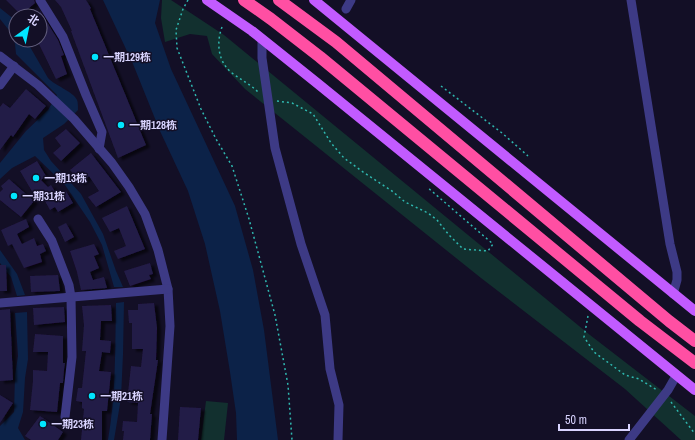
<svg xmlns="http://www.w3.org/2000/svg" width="695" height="440" viewBox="0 0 695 440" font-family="'Archivo Narrow','Noto Sans SC',sans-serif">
	<defs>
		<filter id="shadow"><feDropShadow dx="4" dy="2.5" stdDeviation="1" flood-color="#0009"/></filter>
	</defs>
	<rect width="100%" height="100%" fill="#130f26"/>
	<g fill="#12302f">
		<polygon points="162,0 171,0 224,35 590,335 695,416 695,440 681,440 625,389 481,278 245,89 212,54 207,36 190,34 165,42 161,18"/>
		<polygon points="206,401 228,403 224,440 201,440"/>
	</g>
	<g fill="#0c2248">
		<polygon points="103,0 160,0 155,23 171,69 235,206 253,270 264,330 278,440 237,440 236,413 230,372 220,311 205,244 188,191 160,131 133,64"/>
		<path d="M0 8 15 20 16 23V40H26L48 78C55 86 73 91 77 100 78 102 78 107 78 110L64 124 43 138 44 150 51 161 81 194 103 234 116 271 123 287H114L102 245 90 222 65 185 35 156 12 168 0 179V163L26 131 48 110 57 95 16 54 15 44 12 34 0 19Z"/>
		<polygon points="0,250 17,274 25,295 17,296 11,277 0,263"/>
		<path d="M124 302 123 354 121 398 114 440H108C116 395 115 348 116 303Z"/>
		<polygon points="27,312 28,359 25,378 23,412 18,428 25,440 0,440 0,426 14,412 15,375 18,356 15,313"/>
	</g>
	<g fill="#241b47" filter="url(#shadow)">
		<polygon points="6,0 34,0 35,3 21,15"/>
		<polygon points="55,0 86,0 91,8 90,9 146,145 118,158 71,31 72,31 61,7"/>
		<polygon points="40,11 58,40 64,55 61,56 67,74 56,79 37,40 40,40"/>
		<polygon points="26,89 46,106 35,119 29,114 13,137 11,135 0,150 0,107 3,103 10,108"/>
		<polygon points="66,129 80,143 61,161 53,153 61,146 55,138"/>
		<polygon points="91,153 121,192 96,207 88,197 99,191 89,176 81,183 70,170"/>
		<polygon points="37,161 46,176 41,180 48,187 51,185 57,195 66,191 73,203 58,212 55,207 50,210 40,192 36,198 20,171"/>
		<polygon points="9,179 34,201 21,217 0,200 0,192 3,189 1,186"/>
		<polygon points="127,206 145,249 118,259 114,251 126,246 119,228 110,232 102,218"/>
		<polygon points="26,219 29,227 17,234 22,244 34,238 37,246 43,244 46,251 40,254 42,262 24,268 12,244 8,246 1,230"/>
		<polygon points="66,223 74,237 65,242 58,227"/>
		<polygon points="94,244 99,254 94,256 99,268 90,272 93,280 104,277 107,288 81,290 77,272 70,251"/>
		<polygon points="150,263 153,274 149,275 151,279 130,286 124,271"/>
		<polygon points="0,265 6,265 7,291 0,291"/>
		<polygon points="58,275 60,291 31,292 30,276"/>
		<polygon points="154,303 157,328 156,360 158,360 150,414 152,414 150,440 123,440 124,431 122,431 123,421 137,422 138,403 127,402 131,366 141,367 143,349 132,349 132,323 129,323 128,310 138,310 138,304"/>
		<polygon points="111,305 112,321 101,321 100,340 111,341 110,353 102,352 99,371 111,372 107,411 102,411 102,440 81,440 84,409 82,408 82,402 76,401 78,388 82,388 86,351 82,351 84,325 82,306"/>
		<polygon points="64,307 65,322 34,325 33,308"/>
		<polygon points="10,309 13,380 0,381 0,310"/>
		<polygon points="35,334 63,336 63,363 65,363 64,370 63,383 60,383 57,412 30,410 33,381 33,370 47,371 48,352 33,352"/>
		<polygon points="0,395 13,403 0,423"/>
		<polygon points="180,407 201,408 198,440 178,440"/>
		<polygon points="40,416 63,432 58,440 31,440 25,436"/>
	</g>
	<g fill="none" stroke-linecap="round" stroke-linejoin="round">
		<g stroke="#2fb8b0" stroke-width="1.5" stroke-dasharray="2 3" stroke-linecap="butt">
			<polyline points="188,0 183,9 176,30 177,48 201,109 216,139 232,166 249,219 275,315 288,385 292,440"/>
			<path d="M222 27C216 43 218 62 232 73 241 80 250 84 258 92"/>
			<polyline points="441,86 502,133 528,156"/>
			<polyline points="277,101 292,103 313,114 331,143 344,158 363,172 392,191 405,202 428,213 437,220 449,235 463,249 488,251 493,244 427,187"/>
			<polyline points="588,316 584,337 594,352 625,375 639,379 657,390"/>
			<polyline points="671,402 695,434"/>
		</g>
		<g stroke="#3d3a85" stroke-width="9">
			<polyline points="40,0 63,37 86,95 102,132 99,149"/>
			<polyline points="631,0 670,244 677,272 677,280 673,294"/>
			<polyline points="346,9 351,0"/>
			<polyline points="262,39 262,58 275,148 301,244 325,315 330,369 339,405 338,440"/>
			<polyline points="0,56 38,85 74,119 112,163 129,187 145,214 158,250 168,289 170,326 162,440"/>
			<polyline points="0,85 14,66"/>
			<polyline points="38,219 52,241 69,285 71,297 72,357 65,417"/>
			<polyline points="0,303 168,289"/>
			<polyline points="629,440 668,390 676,376"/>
		</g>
		<g stroke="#c25bff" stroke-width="10">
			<polyline points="207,0 252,31 317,83 695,390"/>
			<polyline points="314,0 695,311"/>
		</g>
		<g stroke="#ff4fa3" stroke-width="12">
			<polyline points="244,0 271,19 320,57 640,321 695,363"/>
			<polyline points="279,0 336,42 669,321 695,341"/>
		</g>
	</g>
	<g fill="#00e5ff" stroke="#130f26" stroke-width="1.5">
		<circle cx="95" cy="57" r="4"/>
		<circle cx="121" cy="125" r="4"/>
		<circle cx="36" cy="178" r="4"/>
		<circle cx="14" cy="196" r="4"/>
		<circle cx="92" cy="396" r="4"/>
		<circle cx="43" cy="424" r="4"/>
	</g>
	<g text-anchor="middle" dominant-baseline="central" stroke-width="3" stroke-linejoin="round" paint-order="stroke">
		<g font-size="11" font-weight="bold" fill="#d9d4ff" stroke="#130f26" text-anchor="start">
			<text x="103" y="57">一期129栋</text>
			<text x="129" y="125">一期128栋</text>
			<text x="44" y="178">一期13栋</text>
			<text x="22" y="196">一期31栋</text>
			<text x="100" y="396">一期21栋</text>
			<text x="51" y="424">一期23栋</text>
		</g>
	</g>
	<g transform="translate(28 28) rotate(33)"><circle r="19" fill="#130f26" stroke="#625e7d"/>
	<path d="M0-3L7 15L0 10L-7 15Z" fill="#00e5ff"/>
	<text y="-6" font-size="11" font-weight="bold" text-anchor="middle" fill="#d9d4ff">北</text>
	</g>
	<path d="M559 424v6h70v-6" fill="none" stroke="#d9d4ff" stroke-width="2"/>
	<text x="565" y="424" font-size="12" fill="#d9d4ff" stroke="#130f26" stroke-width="3" paint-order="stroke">50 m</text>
</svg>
